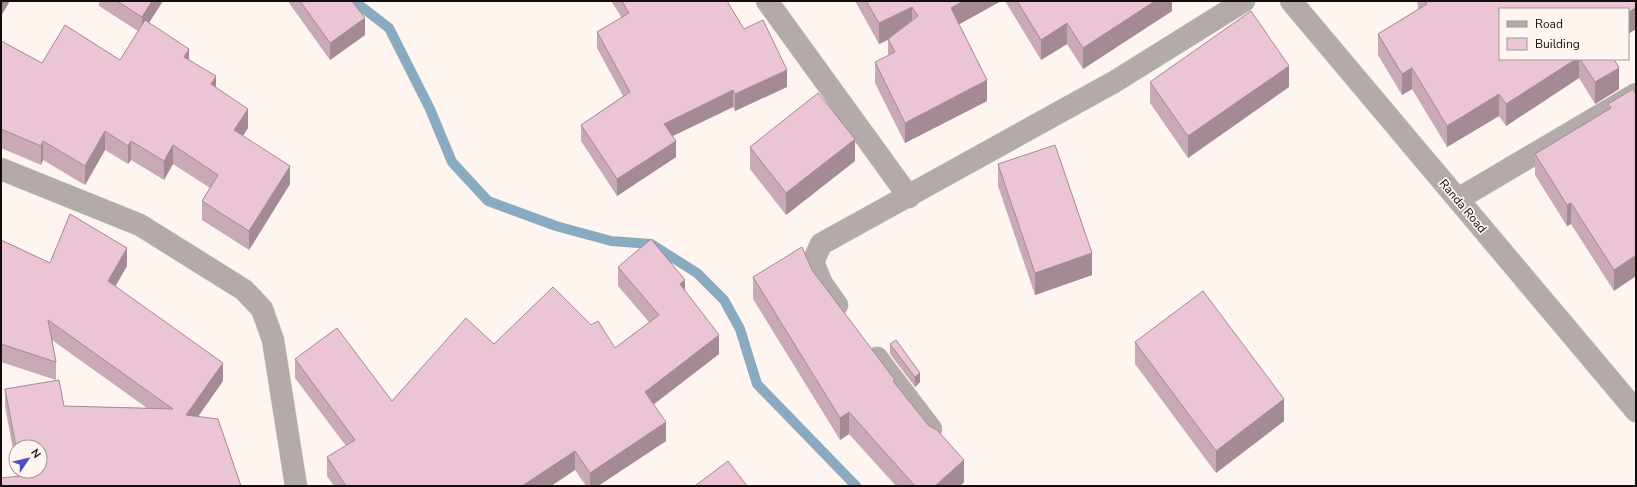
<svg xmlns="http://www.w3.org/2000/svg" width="1637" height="487" viewBox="0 0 1637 487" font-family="'Nunito Sans',sans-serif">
	<rect width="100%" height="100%" fill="#fef5f0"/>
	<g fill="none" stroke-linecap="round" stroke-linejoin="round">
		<polyline stroke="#8aaac0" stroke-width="10" points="354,1 389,28 430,109 452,162 488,201 556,226 611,241 651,244 697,273 724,300 740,329 757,384 856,486"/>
		<g stroke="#d8d0cc" stroke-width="23">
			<g id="street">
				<polyline points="767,1 909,197"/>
				<polyline points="1291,1 1636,411"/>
				<polyline points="1,169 140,225 244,290 262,309 273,340 296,486"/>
				<polyline points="1458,199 1636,94"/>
				<polyline points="837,305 822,284 813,262 821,244 1114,82 1244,1"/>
				<polyline points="877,358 931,429"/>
			</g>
		</g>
		<use href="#street" stroke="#b3abaa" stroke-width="22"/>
	</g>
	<g fill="#caa9b7">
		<polygon points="99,1 163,1 149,22 189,60 216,87 248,128 243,136 290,184 249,250 202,220 202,201 210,188 173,164 164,180 131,160 128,164 105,150 85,185 43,160 41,165 1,148 1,41 42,63 120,60 138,31 99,6"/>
		<polygon points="289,1 352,1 365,35 330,60 289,3"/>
		<polygon points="611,1 727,1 744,29 787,87 735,111 733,107 673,136 676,157 617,196 581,141 581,125 623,96 597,48 597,32 622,18"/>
		<polygon points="855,1 1001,1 959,24 987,101 905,143 875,83 875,62 888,56 888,40 879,44"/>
		<polygon points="1005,1 1172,1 1172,11 1083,69 1067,44 1041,60"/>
		<polygon points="1417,1 1636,1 1636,29 1628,34 1500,59 1614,59 1619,89 1595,104 1579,78 1506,126 1499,116 1447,147 1412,89 1402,95 1378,55 1378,34 1418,9"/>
		<polygon points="1150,82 1289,87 1188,158 1150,103"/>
		<polygon points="1633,89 1614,291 1571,224 1567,226 1535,175 1535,154 1608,109 1608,104"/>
		<polygon points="750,147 855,161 786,215 750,169"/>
		<polygon points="998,164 1092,275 1035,295 998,186"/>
		<polygon points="1,240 50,263 127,266 115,286 223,381 198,417 241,486 18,476 17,471 40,471 16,447 16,465 5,407 5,389 64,406 147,408 52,340 56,362 56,380 1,362"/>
		<polygon points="618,267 685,291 719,354 654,404 666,441 598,486 586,486 575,470 551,486 334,486 327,476 327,457 346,446 295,378 295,359 392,401 494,344 591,325 615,348 649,322 618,286"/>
		<polygon points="812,270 895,383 964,482 960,486 896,486 849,434 840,440 753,299 753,277"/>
		<polygon points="1135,342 1284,421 1216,473 1135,364"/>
		<polygon points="890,344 920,382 915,387 890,354"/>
	</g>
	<g fill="#a48a95">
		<polygon points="1,1 10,1 1,16"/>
		<polygon points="152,1 163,1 142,34 142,17"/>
		<polygon points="963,1 1001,1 951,29 951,8"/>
		<polygon points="1155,1 1172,1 1172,11 1083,69 1083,48"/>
		<polygon points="912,7 912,28 879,44 879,23"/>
		<polygon points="1636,7 1636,29 1628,34 1628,13"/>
		<polygon points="365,18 365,35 330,60 330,43"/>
		<polygon points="1067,23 1067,44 1041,60 1041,40"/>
		<polygon points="189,49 189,67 184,57"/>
		<polygon points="1576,59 1579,59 1579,78 1506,126 1506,104"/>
		<polygon points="1289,66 1289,87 1188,158 1188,136"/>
		<polygon points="1412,68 1412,89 1402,95 1402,74"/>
		<polygon points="1619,68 1619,89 1595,104 1595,82"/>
		<polygon points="787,70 787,87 735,111 735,94"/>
		<polygon points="216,76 216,95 211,84"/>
		<polygon points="987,80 987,101 905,143 905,123"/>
		<polygon points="733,90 733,107 664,140 664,124"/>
		<polygon points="1499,94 1499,116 1447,147 1447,126"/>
		<polygon points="248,109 248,128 234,149 234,130"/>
		<polygon points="105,131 105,150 85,185 85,166"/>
		<polygon points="855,139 855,161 786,215 786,193"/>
		<polygon points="43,141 43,160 41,165 41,146"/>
		<polygon points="131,141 131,160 128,164 128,146"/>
		<polygon points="676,141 676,157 617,196 617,179"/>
		<polygon points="173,145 173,164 164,180 164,161"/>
		<polygon points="290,166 290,184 249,250 249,231"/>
		<polygon points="1571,203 1571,224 1567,226 1567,205"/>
		<polygon points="127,248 127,266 108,299 108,281"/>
		<polygon points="1092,253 1092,275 1035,295 1035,273"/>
		<polygon points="1636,255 1636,276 1614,291 1614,270"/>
		<polygon points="685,280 685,298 680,284"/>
		<polygon points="719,335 719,354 645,411 645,392"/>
		<polygon points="223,363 223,381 186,433 186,415"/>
		<polygon points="920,373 920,382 915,387 915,377"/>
		<polygon points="1284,399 1284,421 1216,473 1216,451"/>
		<polygon points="849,412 849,434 840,440 840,418"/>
		<polygon points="666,422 666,441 598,486 590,486 590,473"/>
		<polygon points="575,451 575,470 551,486 522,486"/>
		<polygon points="964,460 964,482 960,486 935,486"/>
	</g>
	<g fill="#ebc5d5" stroke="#a48a95">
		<polygon points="117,1 152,1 142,17"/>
		<polygon points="300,1 352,1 365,18 330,43"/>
		<polygon points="622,1 727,1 744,29 763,20 787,70 735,94 733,90 664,124 676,141 617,179 581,125 630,92 597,32 629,13"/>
		<polygon points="866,1 963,1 951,8 987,80 905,123 875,62 895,52 888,39 918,16 912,7 879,23"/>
		<polygon points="1017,1 1155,1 1083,48 1067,23 1041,40"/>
		<polygon points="1425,1 1636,1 1636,7 1628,13 1628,9 1500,9 1500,59 1576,59 1506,104 1499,94 1447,126 1412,68 1402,74 1378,34 1427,4"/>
		<polygon points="1251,11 1289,66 1188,136 1150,82"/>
		<polygon points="145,20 189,49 184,57 216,76 211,84 248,109 234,130 290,166 249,231 202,201 218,175 173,145 164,161 131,141 128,146 105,131 85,166 43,141 41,146 1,129 1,41 42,63 65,25 120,60"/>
		<polygon points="1580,59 1614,59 1619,68 1595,82"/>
		<polygon points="1633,89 1635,93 1636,92 1636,255 1614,270 1571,203 1567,205 1535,154 1611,108 1608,104"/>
		<polygon points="818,93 855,139 786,193 750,147"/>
		<polygon points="1055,145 1092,253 1035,273 998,164"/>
		<polygon points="70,214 127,248 108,281 223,363 186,415 218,419 241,486 1,486 1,478 21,476 20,471 40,471 40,447 16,447 5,389 59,380 64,406 173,409 48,320 56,362 1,344 1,240 50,263"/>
		<polygon points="651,239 685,280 680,284 719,335 645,392 666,422 590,473 575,451 522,486 346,486 327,457 355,440 295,359 337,328 392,401 466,318 494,344 553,287 591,325 598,321 615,348 659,315 618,267"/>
		<polygon points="802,247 812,270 895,380 893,381 929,426 937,430 964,460 935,486 915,486 849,412 840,418 753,277"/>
		<polygon points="1203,291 1284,399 1216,451 1135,342"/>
		<polygon points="896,340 920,373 915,377 890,344"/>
		<polygon points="728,461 747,486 695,486"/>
	</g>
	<g text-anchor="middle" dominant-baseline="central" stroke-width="3.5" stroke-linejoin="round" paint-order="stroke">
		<g font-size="12" fill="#130e0c" stroke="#fef5f0">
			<text transform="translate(1463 206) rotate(50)">Randa Road</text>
		</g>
	</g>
	<rect width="1637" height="487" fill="none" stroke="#130e0c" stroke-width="4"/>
	<rect x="1499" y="8" width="130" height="52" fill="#fef5f0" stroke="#a09995"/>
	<rect x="1507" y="21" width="20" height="6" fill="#b3abaa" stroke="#a09995"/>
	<text x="1535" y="28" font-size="12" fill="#130e0c">Road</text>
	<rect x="1507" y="38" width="20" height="12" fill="#ebc5d5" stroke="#a09995"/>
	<text x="1535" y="48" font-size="12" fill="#130e0c">Building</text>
	<g transform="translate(28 459) rotate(55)"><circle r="19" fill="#fef5f0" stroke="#a09995"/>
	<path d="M0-3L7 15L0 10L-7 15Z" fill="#4f4bc2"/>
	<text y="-6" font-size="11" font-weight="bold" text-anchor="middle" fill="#130e0c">N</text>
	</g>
</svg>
